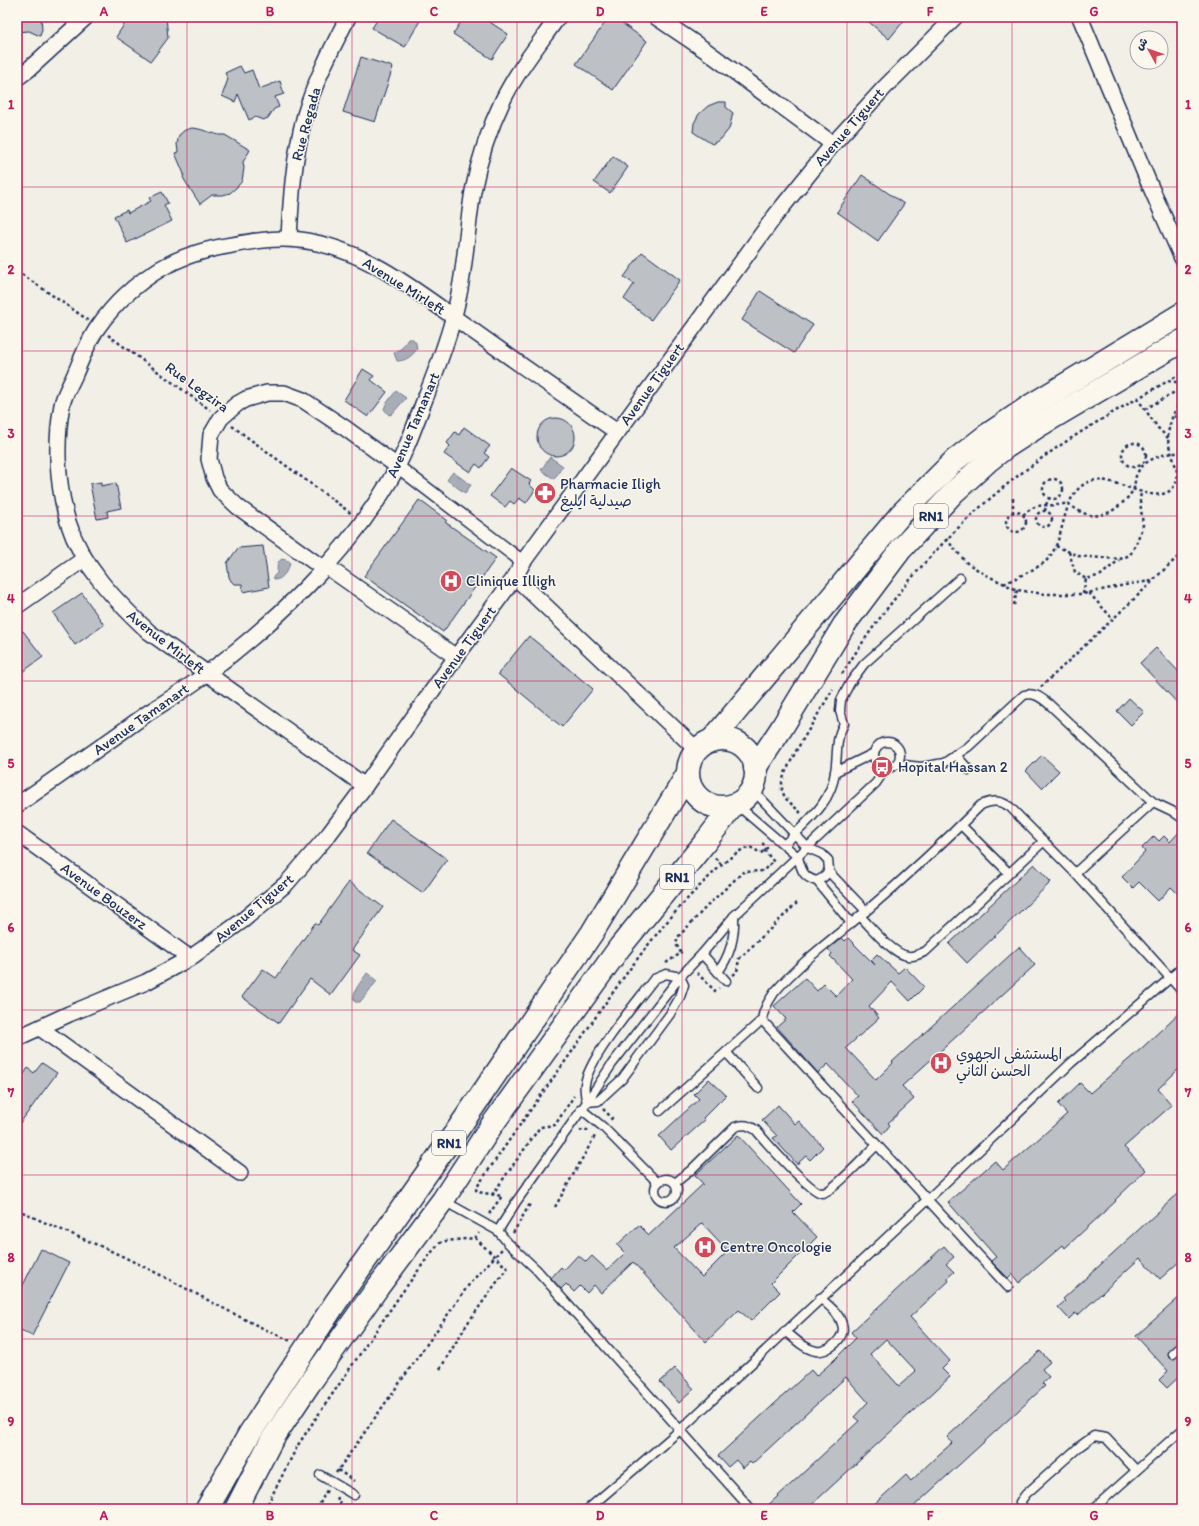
<svg xmlns="http://www.w3.org/2000/svg" width="1199" height="1526" viewBox="0 0 1199 1526" font-family="Itim,'Playpen Sans Arabic',sans-serif">
	<rect width="100%" height="100%" fill="#f2efe6"/>
	<filter id="ink" filterUnits="userSpaceOnUse"><feTurbulence type="fractalNoise" baseFrequency=".025" numOctaves="2"/><feDisplacementMap in="SourceGraphic" scale="8" xChannelSelector="R" yChannelSelector="G"/><feConvolveMatrix kernelMatrix="1 2 1 2 8 2 1 2 1" color-interpolation-filters="sRGB"/></filter>
	<g filter="url(#ink)">
		<g fill="#a9adb7" stroke="#707b93">
			<path d="M408 339H413L416 343 417 349C412 356 406 361 397 361L394 353 402 348Z"/>
			<polygon points="396,391 406,398 392,414 389,415 384,409 386,404"/>
			<polygon points="550,457 563,466 554,479 541,470"/>
			<polygon points="453,472 471,485 465,493 447,480"/>
			<path d="M282 559 289 561 290 564C287 571 283 579 275 580L273 577 277 573C278 566 275 563 282 559Z"/>
			<path d="M367 973 377 981 360 1002H355C350 993 362 981 367 973Z"/>
		</g>
		<g fill="#bdc0c4" stroke="#1b2f5e" fill-rule="evenodd">
			<polygon points="17,17 41,18 42,29 40,36 29,31 17,32"/>
			<polygon points="129,17 166,17 168,38 151,61 116,37"/>
			<polygon points="379,17 422,17 405,47 372,28"/>
			<polygon points="464,17 482,17 508,34 492,59 453,34"/>
			<polygon points="609,17 613,17 647,41 613,90 576,64"/>
			<polygon points="863,17 907,17 889,39"/>
			<polygon points="361,57 393,67 375,122 343,112"/>
			<polygon points="240,66 244,73 252,70 259,89 280,81 284,94 275,97 279,107 274,109 268,118 263,120 255,117 249,120 238,94 235,102 222,96 228,79 225,73"/>
			<polygon points="718,102 726,102 726,107 733,113 729,129 721,139 712,144 693,132 694,123 699,114 708,106"/>
			<polygon points="192,128 199,129 219,135 225,135 250,150 243,162 244,168 242,181 237,187 230,193 223,195 212,195 200,204 185,181 183,177 184,174 175,153 178,152 177,144 179,135 185,130"/>
			<polygon points="613,156 628,167 610,193 594,182"/>
			<polygon points="862,175 904,204 878,241 837,212"/>
			<polygon points="162,192 168,203 164,205 172,221 127,243 114,216 127,210 128,213 151,201 149,198"/>
			<polygon points="642,252 680,280 651,320 624,299 634,284 624,277"/>
			<polygon points="760,291 813,325 794,353 742,320"/>
			<polygon points="363,369 374,376 371,380 387,392 368,417 344,400"/>
			<circle cx="556" cy="437" r="19"/>
			<polygon points="464,427 490,446 484,453 489,457 481,468 476,464 470,472 444,454 450,446 447,443 455,432 459,435"/>
			<polygon points="511,468 531,481 529,484 535,490 526,503 519,498 514,504 510,501 505,507 490,496"/>
			<polygon points="101,482 101,486 116,483 121,508 107,511 108,517 97,519 90,484"/>
			<polygon points="419,500 447,520 445,522 496,558 443,632 364,576"/>
			<polygon points="263,546 269,587 243,592 242,584 234,584 231,581 229,577 227,563 238,548"/>
			<polygon points="82,593 104,625 75,645 53,613"/>
			<polygon points="23,631 43,657 17,676 17,636"/>
			<polygon points="529,636 593,689 562,727 498,674"/>
			<polygon points="1156,648 1182,675 1182,708 1140,663"/>
			<polygon points="1129,698 1144,712 1131,725 1117,711"/>
			<polygon points="1042,755 1059,771 1042,788 1026,771"/>
			<polygon points="391,819 447,859 423,893 367,853"/>
			<polygon points="1182,829 1182,898 1171,887 1158,901 1139,882 1133,888 1122,877 1145,852 1142,848 1154,836 1159,841 1164,836 1170,842"/>
			<polygon points="1034,864 1051,882 967,963 949,944"/>
			<polygon points="349,882 383,907 352,950 360,955 331,995 310,979 279,1023 242,997 263,969 276,978 315,923 318,925"/>
			<polygon points="842,938 845,941 848,938 875,965 871,960 877,954 898,973 905,967 924,987 910,1001 892,982 869,1006 879,1018 846,1048 876,1080 893,1063 892,1062 1019,947 1035,965 902,1086 914,1099 888,1123 890,1125 883,1134 852,1101 858,1096 828,1064 818,1073 777,1027 786,1019 774,1006 805,978 817,991 824,984 836,996 852,979 830,956 832,954 828,949"/>
			<polygon points="1182,1010 1182,1066 1158,1089 1172,1105 1124,1147 1146,1170 1115,1200 1116,1201 1065,1248 1063,1245 1019,1283 1012,1274 1008,1278 991,1261 996,1257 948,1202 995,1161 1003,1170 1067,1114 1058,1104 1080,1083 1090,1093 1143,1047"/>
			<polygon points="42,1063 57,1073 17,1127 17,1084 28,1068 34,1073"/>
			<polygon points="709,1079 726,1095 703,1118 705,1120 671,1150 659,1136 699,1099 694,1094"/>
			<polygon points="778,1105 795,1124 799,1121 823,1147 810,1160 806,1156 797,1164 773,1138 777,1136 762,1120"/>
			<path d="M738 1135 801 1204 793 1212 817 1237 771 1283 780 1292 751 1321 739 1310 706 1342 633 1262 601 1293 594 1285 587 1293 580 1286 574 1292 566 1284 561 1289 551 1278 561 1267 564 1270 578 1255 586 1262 592 1256 607 1270 625 1253 617 1245 639 1225 649 1235 703 1184 695 1175ZM702 1223 728 1251 702 1277 674 1248Z"/>
			<polygon points="1182,1190 1182,1259 1160,1279 1140,1258 1078,1315 1075,1313 1069,1319 1058,1307 1065,1301 1063,1299"/>
			<path d="M944 1246 954 1257 946 1264 954 1272 947 1278 949 1281 910 1317 950 1361 942 1369 950 1377 807 1509H764L859 1421 854 1417 868 1402 846 1377 752 1464 750 1462 743 1468 736 1460 728 1467 718 1456 811 1370 816 1376 832 1362 856 1338 851 1332ZM886 1339 916 1371 899 1386 870 1354Z"/>
			<polygon points="41,1249 69,1263 32,1336 17,1328 17,1297"/>
			<polygon points="1182,1295 1182,1341 1178,1342 1169,1350 1168,1355 1169,1358 1174,1359 1182,1353 1182,1374 1167,1388 1159,1380 1168,1371 1136,1336"/>
			<polygon points="1040,1351 1050,1362 1042,1369 1049,1377 1042,1383 1045,1386 911,1509 869,1509 906,1475 911,1481 936,1457 952,1443 947,1437"/>
			<polygon points="675,1368 694,1389 679,1403 660,1382"/>
		</g>
		<g fill="none" stroke-linecap="round" stroke-linejoin="round">
			<g stroke="#1b2f5e" stroke-width="11">
				<g id="service">
					<circle cx="887" cy="755" r="13"/>
					<polyline points="956,755 969,770"/>
					<path d="M896 764 921 767 944 763 968 747 1024 695C1035 692 1041 698 1049 704L1153 802 1172 811 1182 818"/>
					<polyline points="835,772 874,753"/>
					<path d="M736 804 798 857C801 869 803 878 817 881L824 877 827 874 829 869 828 860 822 854 808 848 752 789"/>
					<polyline points="961,825 1009,873"/>
					<path d="M784 845C805 823 831 805 835 772 838 756 835 738 844 724L840 711 841 700 850 683 864 664 960 578"/>
					<polyline points="828,871 866,911"/>
					<polyline points="1075,873 1153,802"/>
					<polyline points="817,881 851,923"/>
					<path d="M860 916C871 927 892 954 908 956 914 957 920 954 926 951L1044 841"/>
					<polyline points="702,954 726,981"/>
					<path d="M718 972C730 956 735 936 734 916"/>
					<path d="M666 974 680 977 684 985 680 997 670 1014 622 1079 598 1101 587 1102C585 1096 584 1090 585 1084 589 1057 637 1002 654 979Z"/>
					<polyline points="762,1020 1008,1287"/>
					<polyline points="726,1052 758,1088"/>
					<polyline points="581,1109 603,1127 658,1183"/>
					<path d="M660 1111 762 1020C763 1010 768 1002 774 993 800 962 834 938 865 912 905 878 944 842 981 805 992 800 1000 800 1010 807L1075 873 1182 991"/>
					<circle cx="666" cy="1190" r="11"/>
					<path d="M675 1183 691 1170 735 1127C744 1123 749 1126 756 1130 765 1141 811 1193 822 1193 832 1193 868 1153 877 1145"/>
					<polyline points="444,1201 498,1231 516,1202 587,1102 612,1064 680,977 702,954 734,916 876,783 886,768"/>
					<polyline points="498,1231 508,1243 536,1269 751,1509"/>
					<path d="M785 1331C794 1338 804 1349 816 1351 829 1353 847 1337 842 1324 839 1313 828 1305 820 1298"/>
					<polyline points="1173,1354 1182,1346"/>
					<polyline points="320,1475 354,1495"/>
					<polyline points="588,1509 680,1430 927,1200 1071,1063 1182,968"/>
					<polyline points="1024,1509 1020,1502 1026,1494 1080,1446 1094,1436 1106,1438 1136,1470"/>
					<polyline points="1093,1509 1182,1430"/>
				</g>
			</g>
			<g stroke="#1b2f5e" stroke-width="15">
				<polyline id="pedestrian" points="397,466 523,562"/>
			</g>
			<g stroke="#1b2f5e" stroke-width="18">
				<g id="minor">
					<polyline points="656,17 705,50 833,144"/>
					<polyline points="1080,17 1148,181 1182,258"/>
					<polyline points="17,78 28,70 86,17"/>
					<path d="M289 238C291 197 294 155 305 115 315 81 332 48 348 17"/>
					<polyline points="326,566 456,657"/>
					<polyline points="324,569 238,507 220,490 214,478 209,459 211,435 221,418 237,404 246,399 267,393 284,393 303,400 345,428 397,466"/>
					<polyline points="515,577 697,750"/>
					<polyline points="17,606 84,559"/>
					<path d="M365 786 149 632C116 601 82 567 68 522 57 485 55 443 62 405 64 394 71 384 75 374 82 358 88 341 98 327 114 304 137 283 160 269 182 256 207 249 232 245 259 240 285 236 312 242 371 253 421 295 469 328 518 363 568 398 617 432"/>
					<path d="M17 805C61 775 105 744 148 713 168 700 188 688 206 674 275 623 345 556 389 482 403 458 413 431 423 404 434 376 445 349 453 319 465 278 466 233 473 191 479 160 489 129 503 100 517 71 539 44 558 17"/>
					<polyline points="17,833 190,958"/>
					<polyline points="40,1028 240,1173"/>
					<polyline points="17,1038 69,1014 146,982 190,958 242,921 287,883 329,834 365,786 456,657 515,577 523,562 775,216 833,144 885,87 955,17"/>
				</g>
			</g>
			<g stroke="#1b2f5e" stroke-width="25">
				<g id="trunk">
					<circle cx="722" cy="773" r="34"/>
					<polyline points="712,740 901,514 955,460 987,435 1030,406 1182,314"/>
					<polyline points="755,768 781,729 844,625 901,549 954,492 988,461 1006,447 1040,425 1182,341"/>
					<polyline points="207,1509 250,1433 336,1302 458,1129 592,933 687,775"/>
					<polyline points="236,1509 271,1441 309,1384 378,1287 443,1200 492,1125 620,947 703,845 732,807"/>
				</g>
			</g>
			<g stroke="#1b2f5e" stroke-width="2.5" stroke-dasharray="3 3" stroke-linecap="butt">
				<polyline points="17,271 88,320"/>
				<polyline points="108,335 210,410"/>
				<polyline points="1168,381 1182,383"/>
				<polyline points="1137,398 1158,428 1168,438"/>
				<polyline points="1145,409 1182,388"/>
				<polyline points="1174,416 1182,418"/>
				<polyline points="232,426 352,514"/>
				<circle cx="1134" cy="455" r="12"/>
				<circle cx="1053" cy="489" r="10"/>
				<polyline points="1045,511 1046,505 1049,498"/>
				<circle cx="1044" cy="519" r="8"/>
				<circle cx="1016" cy="522" r="10"/>
				<polyline points="1013,513 1013,498"/>
				<path d="M1023 515C1036 503 1041 506 1057 505 1060 505 1065 503 1069 504 1071 505 1074 508 1076 509 1088 517 1097 517 1110 512 1118 508 1131 496 1134 488 1135 483 1135 478 1137 473 1146 458 1166 452 1182 453"/>
				<polyline points="946,539 967,563 986,575 1017,590 1045,594 1083,594 1130,584 1152,581 1182,553"/>
				<polyline points="1056,546 1078,556 1088,557 1120,559 1130,555 1136,544 1143,525 1140,501 1141,491"/>
				<polyline points="1069,552 1075,572 1086,579 1101,575 1119,560"/>
				<path d="M1004 584C1015 578 1036 569 1045 562 1067 542 1059 498 1086 483 1112 469 1157 513 1175 485 1183 473 1168 452 1168 438 1168 426 1174 409 1182 401"/>
				<polyline points="1089,593 1113,619"/>
				<polyline points="1083,594 1086,579"/>
				<polyline points="1014,605 1017,590"/>
				<path d="M842 674C895 589 960 516 1042 458 1087 426 1135 400 1182 373"/>
				<polyline points="1041,687 1152,582"/>
				<polyline points="799,813 800,812 785,798 782,790 782,782 785,773 796,751 833,689"/>
				<polyline points="764,850 774,862"/>
				<polyline points="715,858 722,865"/>
				<polyline points="739,959 797,903"/>
				<polyline points="666,963 681,953 676,944 678,937 709,904 743,872 763,871 773,861"/>
				<polyline points="697,973 715,991 719,988"/>
				<polyline points="733,975 737,972 739,958"/>
				<polyline points="603,1109 612,1118 610,1120"/>
				<polyline points="580,1131 585,1129 590,1132"/>
				<polyline points="492,1195 540,1127 555,1125 574,1096"/>
				<polyline points="555,1207 595,1136"/>
				<path d="M17 1209C53 1228 92 1241 128 1259 183 1285 235 1317 291 1341"/>
				<path d="M489 1214 502 1196 478 1192 476 1190 477 1187C507 1143 538 1099 569 1056 613 992 655 928 711 875 722 865 736 850 750 847L761 853 767 848 763 844 764 842"/>
				<polyline points="513,1233 530,1204"/>
				<polyline points="440,1369 467,1324 507,1268 475,1238"/>
				<polyline points="338,1470 354,1481"/>
				<polyline points="336,1473 470,1283 502,1249"/>
				<polyline points="338,1497 337,1501 346,1506"/>
				<polyline points="265,1509 298,1445 314,1421 401,1294 431,1253 440,1243 446,1241 475,1238 479,1233"/>
				<polyline points="317,1509 327,1490"/>
			</g>
			<use href="#service" stroke="#fbf7ec" stroke-width="8"/>
			<use href="#pedestrian" stroke="#fbf7ec" stroke-width="12"/>
			<use href="#minor" stroke="#fbf7ec" stroke-width="15"/>
			<use href="#trunk" stroke="#fbf7ec" stroke-width="22"/>
		</g>
	</g>
	<path fill="none" stroke="#c2185b" stroke-width="1" stroke-opacity="0.55" d="M187 17V1509M352 17V1509M517 17V1509M682 17V1509M847 17V1509M1012 17V1509M17 187H1182M17 351H1182M17 516H1182M17 681H1182M17 845H1182M17 1010H1182M17 1175H1182M17 1339H1182"/>
	<defs>
		<g id="pharmacy-disc" transform="scale(1.15)"><circle r="9.5" fill="#d1495b" stroke="#fbf7ec"/><path d="M-2-6h4v4h4v4h-4v4h-4v-4h-4v-4h4Z" fill="#fff"/></g>
		<g id="hospital-disc" transform="scale(1.15)"><circle r="9.5" fill="#d1495b" stroke="#fbf7ec"/><path d="M-5-5h3v3.5h4V-5h3V5h-3V1.5h-4V5h-3Z" fill="#fff"/></g>
		<g id="bus-disc" transform="scale(1.15)"><circle r="9.5" fill="#d1495b" stroke="#fbf7ec"/><path d="M-5-6H5V4H4V6H2V4H-2V6H-4V4H-5ZM-3.5-4V0h7V-4ZM-3.5 1.2v1.5H-2V1.2ZM2 1.2v1.5H3.5V1.2Z" fill="#fff"/></g>
	</defs>
	<g fill-rule="evenodd">
		<use href="#pharmacy-disc" x="545" y="493"/>
		<use href="#hospital-disc" x="451" y="581"/>
		<use href="#bus-disc" x="882" y="767"/>
		<use href="#hospital-disc" x="941" y="1063"/>
		<use href="#hospital-disc" x="705" y="1247"/>
	</g>
	<g text-anchor="middle" dominant-baseline="central" stroke-width="3" stroke-linejoin="round" paint-order="stroke">
		<g fill="#fbf7ec" stroke="#5e6b89" stroke-width="1">
			<rect x="914" y="504" width="34" height="24" rx="3"/>
			<rect x="660" y="865" width="34" height="24" rx="3"/>
			<rect x="432" y="1131" width="34" height="24" rx="3"/>
		</g>
		<g font-size="14" font-weight="bold" fill="#1b2f5e">
			<text x="931" y="516">RN1</text>
			<text x="677" y="877">RN1</text>
			<text x="449" y="1143">RN1</text>
		</g>
		<g font-size="15" fill="#1b2f5e" stroke="#fbf7ec">
			<text transform="translate(306 124) rotate(-75)">Rue Regada</text>
			<text transform="translate(849 127) rotate(-49)">Avenue Tiguert</text>
			<text transform="translate(404 286) rotate(32)">Avenue Mirleft</text>
			<text transform="translate(652 384) rotate(-54)">Avenue Tiguert</text>
			<text transform="translate(197 387) rotate(36)">Rue Legzira</text>
			<text transform="translate(413 425) rotate(-67)">Avenue Tamanart</text>
			<text transform="translate(166 642) rotate(38)">Avenue Mirleft</text>
			<text transform="translate(464 647) rotate(-54)">Avenue Tiguert</text>
			<text transform="translate(141 719) rotate(-35)">Avenue Tamanart</text>
			<text transform="translate(104 896) rotate(36)">Avenue Bouzerz</text>
			<text transform="translate(254 908) rotate(-40)">Avenue Tiguert</text>
		</g>
		<g font-size="15" fill="#1b2f5e" stroke="#fbf7ec" text-anchor="start">
			<text x="560" y="484">Pharmacie Iligh<tspan x="560" dy="17">صيدلية ايليغ</tspan></text>
			<text x="466" y="581">Clinique Illigh</text>
			<text x="898" y="767">Hopital Hassan 2</text>
			<text x="956" y="1054">المستشفى الجهوي<tspan x="956" dy="17">الحسن الثاني</tspan></text>
			<text x="720" y="1247">Centre Oncologie</text>
		</g>
	</g>
	<rect width="1199" height="1526" fill="none" stroke="#fbf7ec" stroke-width="44"/>
	<g transform="translate(1149 50) rotate(310)"><circle r="19" fill="#fbf7ec" stroke="#a1a7b3"/>
	<path d="M0-3L7 15L0 10L-7 15Z" fill="#d1495b"/>
	<text y="-6" font-size="11" font-weight="bold" text-anchor="middle" fill="#1b2f5e">ش</text>
	</g>
	<rect x="22" y="22" width="1155" height="1482" fill="none" stroke="#c2185b" stroke-width="1.5"/>
	<g font-size="13" text-anchor="middle" font-weight="bold" fill="#c2185b">
		<text x="104" y="16">A</text>
		<text x="270" y="16">B</text>
		<text x="434" y="16">C</text>
		<text x="600" y="16">D</text>
		<text x="764" y="16">E</text>
		<text x="930" y="16">F</text>
		<text x="1094" y="16">G</text>
		<text x="11" y="109">1</text>
		<text x="1188" y="109">1</text>
		<text x="11" y="274">2</text>
		<text x="1188" y="274">2</text>
		<text x="11" y="438">3</text>
		<text x="1188" y="438">3</text>
		<text x="11" y="603">4</text>
		<text x="1188" y="603">4</text>
		<text x="11" y="768">5</text>
		<text x="1188" y="768">5</text>
		<text x="11" y="932">6</text>
		<text x="1188" y="932">6</text>
		<text x="11" y="1097">7</text>
		<text x="1188" y="1097">7</text>
		<text x="11" y="1262">8</text>
		<text x="1188" y="1262">8</text>
		<text x="11" y="1426">9</text>
		<text x="1188" y="1426">9</text>
		<text x="104" y="1520">A</text>
		<text x="270" y="1520">B</text>
		<text x="434" y="1520">C</text>
		<text x="600" y="1520">D</text>
		<text x="764" y="1520">E</text>
		<text x="930" y="1520">F</text>
		<text x="1094" y="1520">G</text>
	</g>
</svg>
